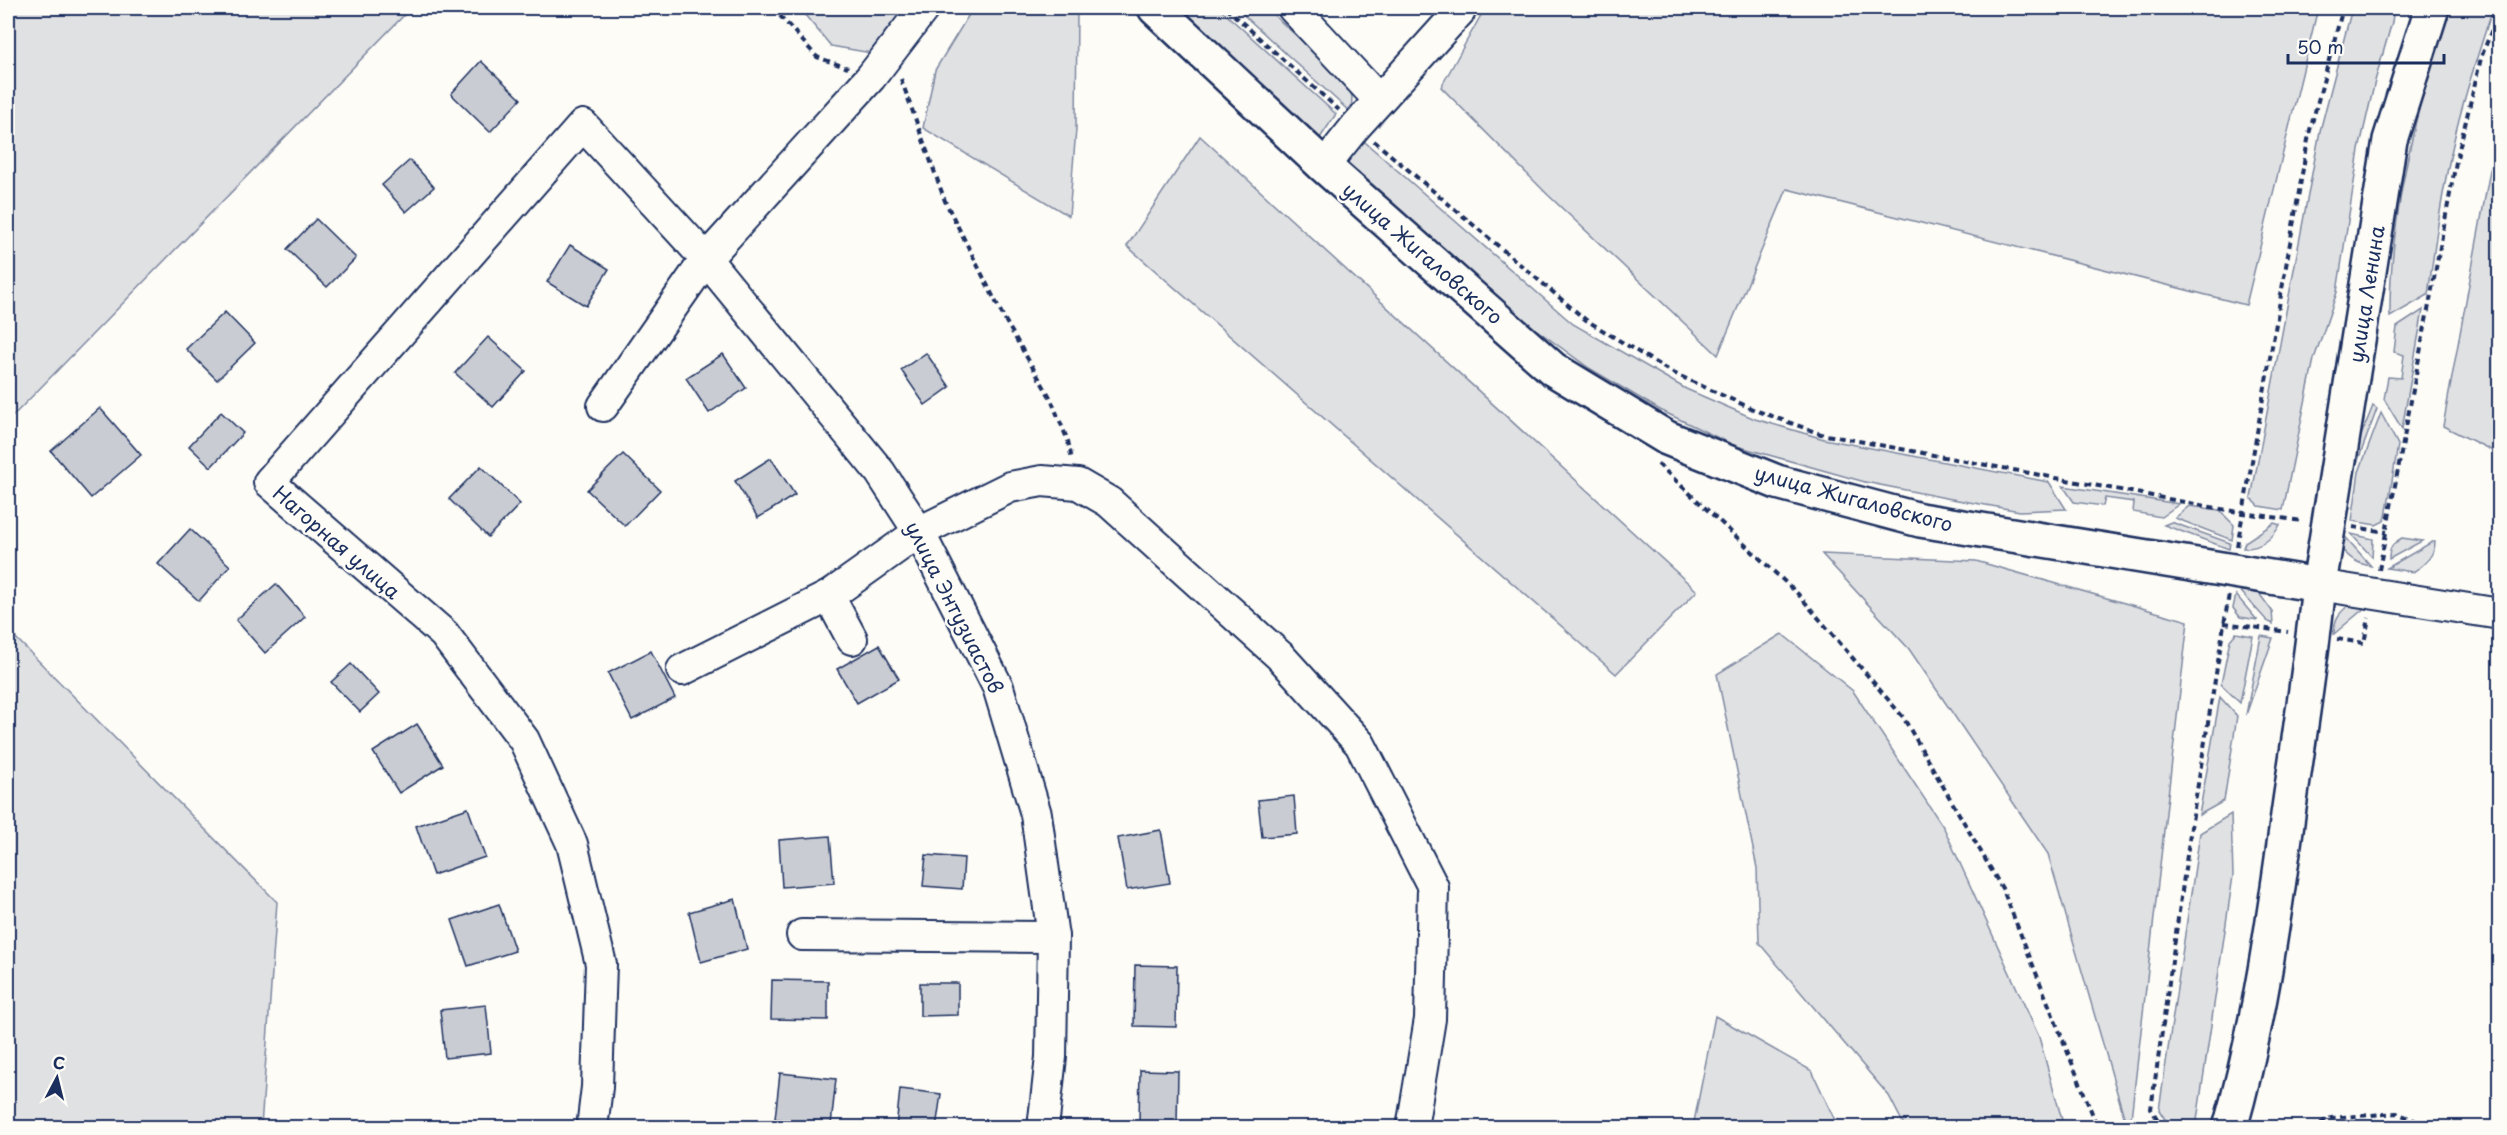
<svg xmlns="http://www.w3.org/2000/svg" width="2507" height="1135" viewBox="0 0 2507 1135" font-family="'Playpen Sans',sans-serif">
	<rect width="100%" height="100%" fill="#fdfcf7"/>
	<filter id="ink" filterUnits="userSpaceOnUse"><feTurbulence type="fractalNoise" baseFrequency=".0167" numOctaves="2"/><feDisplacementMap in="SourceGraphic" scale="12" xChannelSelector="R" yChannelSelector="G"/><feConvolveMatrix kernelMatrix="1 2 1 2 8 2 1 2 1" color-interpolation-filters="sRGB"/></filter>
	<g filter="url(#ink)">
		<g fill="#e0e1e3" stroke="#7e88a0" stroke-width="1.5">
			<polygon points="8,8 411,8 8,421"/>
			<polygon points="799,8 909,8 877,54 831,46"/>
			<polygon points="973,8 1077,8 1076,129 1069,216 923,128 935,70"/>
			<polygon points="1178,8 1219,8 1336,114 1320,138"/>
			<polygon points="1236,8 1266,8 1348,83 1352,97 1351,113"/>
			<polygon points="1485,8 2318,8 2246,305 1787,189 1718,355 1548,195 1441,87"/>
			<polygon points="2352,8 2394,8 2392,22 2375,81 2359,150 2337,292 2314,359 2283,510 2259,506 2251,498 2320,131"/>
			<path d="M2450 8H2493C2479 51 2464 95 2454 140 2442 191 2435 243 2428 295L2390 317C2389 220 2417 99 2450 8Z"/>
			<polygon points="2499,121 2499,454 2443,426"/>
			<polygon points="1200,136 1697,591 1616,674 1127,246"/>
			<polygon points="1358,136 1573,324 1686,389 1755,419 1824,439 2049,482 2066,509 2020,511 1946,498 1865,482 1733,445 1660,410 1589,368 1537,330 1343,168 1343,152"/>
			<polygon points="2423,310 2402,429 2384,399 2388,377 2401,378 2404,355 2394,352 2397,327"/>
			<polygon points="2373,406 2377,409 2356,466 2346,520 2356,448"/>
			<polygon points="2381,413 2398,445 2386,517 2384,521 2376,525 2352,521 2359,472"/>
			<polygon points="2063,486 2179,504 2161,517 2133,512 2134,502 2105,498 2103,506 2074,502"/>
			<polygon points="2189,506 2219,510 2234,525 2232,540 2175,518"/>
			<polygon points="2171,522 2230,543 2229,549 2164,525"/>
			<path d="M2274 523 2280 525C2272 539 2260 549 2243 548L2245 542Z"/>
			<path d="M2341 532 2371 566C2357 564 2349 558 2340 547Z"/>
			<polygon points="2351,534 2373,539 2372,557"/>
			<path d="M2402 538 2422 541 2389 559C2389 547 2392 544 2402 538Z"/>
			<path d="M2432 542H2435C2435 556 2424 565 2413 572L2387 568Z"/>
			<polygon points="1822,554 1976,561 2188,621 2130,1127 2127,1127 2048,854 1909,649"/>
			<polygon points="2236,586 2256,589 2272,611 2273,624 2267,621"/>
			<polygon points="2236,595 2257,620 2258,620 2240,617 2233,608"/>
			<path d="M2351 604 2367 606 2334 634C2334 619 2339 612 2351 604Z"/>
			<polygon points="8,630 277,902 261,1127 8,1127"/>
			<polygon points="2236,633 2253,636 2240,703 2221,684 2230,640"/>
			<polygon points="1782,634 1853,691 1944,828 2039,1037 2064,1127 1905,1127 1889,1096 1759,943 1757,868 1717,674"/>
			<polygon points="2261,636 2273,638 2246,715"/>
			<polygon points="2220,697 2237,716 2224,801 2199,815"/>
			<polygon points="2231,814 2233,876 2196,1127 2170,1127 2159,1110 2200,833"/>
			<polygon points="1715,1016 1812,1071 1838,1127 1693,1127"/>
		</g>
		<g fill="#c9ccd3" stroke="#1b2f5e" stroke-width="1.5">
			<polygon points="481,61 521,99 490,132 451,94"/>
			<polygon points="410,160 434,187 406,212 382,185"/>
			<polygon points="316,219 356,258 327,287 287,249"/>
			<polygon points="570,245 609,269 586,306 547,282"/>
			<polygon points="225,312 255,343 217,380 186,349"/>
			<polygon points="488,337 526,371 493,407 455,373"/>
			<polygon points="926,353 950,387 925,405 901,370"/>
			<polygon points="723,354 746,388 709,413 686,378"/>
			<polygon points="100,408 141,455 91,498 51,451"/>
			<polygon points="221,412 243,433 211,467 189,446"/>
			<polygon points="623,454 660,490 625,526 587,490"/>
			<polygon points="771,458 795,495 758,518 735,481"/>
			<polygon points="481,466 520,504 488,537 449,499"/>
			<polygon points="190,529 230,566 199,601 158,564"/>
			<polygon points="276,584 305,617 265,653 236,620"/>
			<polygon points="879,645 899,679 857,703 837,669"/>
			<polygon points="651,651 675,698 632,720 608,673"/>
			<polygon points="351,664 379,694 360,712 331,682"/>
			<polygon points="417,724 443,765 399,793 373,752"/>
			<polygon points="1294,796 1297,834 1262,837 1258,800"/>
			<polygon points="468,808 485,857 433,875 416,826"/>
			<polygon points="1161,830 1170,883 1127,890 1118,838"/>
			<polygon points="830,836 834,883 782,887 779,840"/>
			<polygon points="926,855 964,858 962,889 923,886"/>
			<polygon points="735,899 747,949 701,962 689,912"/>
			<polygon points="499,904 515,951 468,966 452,920"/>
			<polygon points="1135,965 1177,966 1176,1027 1134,1026"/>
			<polygon points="772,980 828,981 828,1020 771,1019"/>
			<polygon points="920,983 958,983 958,1015 920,1016"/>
			<polygon points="486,1005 491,1053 445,1058 440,1010"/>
			<polygon points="1140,1070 1178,1071 1177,1124 1139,1122"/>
			<polygon points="780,1073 836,1079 831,1125 775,1119"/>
			<polygon points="900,1089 941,1094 936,1128 896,1128"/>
		</g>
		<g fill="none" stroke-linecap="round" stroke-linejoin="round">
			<g stroke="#1b2f5e" stroke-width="34">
				<g id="minor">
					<polyline points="1293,8 1379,100"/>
					<polyline points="1324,166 1356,126 1460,11 1461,8"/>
					<polyline points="603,406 706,259 871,77 924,8"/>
					<polyline points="2319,585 2500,614"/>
					<polyline points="829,596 852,639"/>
					<polyline points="682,670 829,596 919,532 1010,487 1042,481 1078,484 1109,502 1280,656 1360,744 1433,887 1430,1019 1412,1128"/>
					<polyline points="802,935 1053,937"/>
					<polyline points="592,1128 597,1087 601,964 572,844 524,740 444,634 269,482 583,125 706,259 880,472 919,532 998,687 1036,814 1053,937 1051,1057 1043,1128"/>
				</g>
			</g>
			<g stroke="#1b2f5e" stroke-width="38">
				<g id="major">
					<polyline points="1155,8 1324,166 1553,369 1667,438 1777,482 1920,520 2319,585"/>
					<path d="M2230 1128C2259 1026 2274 919 2288 815 2299 738 2311 662 2319 585L2390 140 2432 8"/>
				</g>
			</g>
			<g stroke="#1b2f5e" stroke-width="4" stroke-dasharray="6 4.5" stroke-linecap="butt">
				<polyline points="773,8 817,57 848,68"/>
				<polyline points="1226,8 1339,110"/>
				<polyline points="901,79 945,201 1005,320 1050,397 1068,441 1072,460"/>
				<polyline points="1374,141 1586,320 1669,371 1755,410 1821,434 2243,513 2309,134 2343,8"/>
				<polyline points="1658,464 1798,594 1903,717 2003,890 2098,1128"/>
				<polyline points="2353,527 2387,532"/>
				<polyline points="2237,546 2243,513 2303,521"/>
				<polyline points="2379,570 2456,162 2481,58 2500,8"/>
				<polyline points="2224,623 2288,632"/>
				<polyline points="2337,639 2364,643 2369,618"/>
				<polyline points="2163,1128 2151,1109 2191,827 2229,594"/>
				<polyline points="2311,1128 2331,1118 2397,1113 2433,1128"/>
			</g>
			<use href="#minor" stroke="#fdfcf7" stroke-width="30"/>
			<use href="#major" stroke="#fdfcf7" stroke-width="33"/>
		</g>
	</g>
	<g text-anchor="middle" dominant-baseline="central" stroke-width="5" stroke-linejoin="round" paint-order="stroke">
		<g font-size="20" fill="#1b2f5e" stroke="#fdfcf7">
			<text transform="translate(1423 253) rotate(41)">улица Жигаловского</text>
			<text transform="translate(2366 294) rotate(-81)">улица Ленина</text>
			<text transform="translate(1854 498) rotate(15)">улица Жигаловского</text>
			<text transform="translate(337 542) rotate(41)">Нагорная улица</text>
			<text transform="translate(955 607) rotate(63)">улица Энтузиастов</text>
		</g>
	</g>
	<rect width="2507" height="1135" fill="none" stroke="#fdfcf7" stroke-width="30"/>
	<rect x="15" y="15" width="2477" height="1105" fill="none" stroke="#1b2f5e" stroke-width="2" filter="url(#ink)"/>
	<g transform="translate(57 1078) rotate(7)" stroke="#fdfcf7" stroke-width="4.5" paint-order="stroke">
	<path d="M0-4.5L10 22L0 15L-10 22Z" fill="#1b2f5e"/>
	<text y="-9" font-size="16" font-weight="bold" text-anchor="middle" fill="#1b2f5e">С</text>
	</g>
	<path d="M2288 54v9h156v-9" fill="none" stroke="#1b2f5e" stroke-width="3"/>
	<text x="2297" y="54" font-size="18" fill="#1b2f5e" stroke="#fdfcf7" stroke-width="4.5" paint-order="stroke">50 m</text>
</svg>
